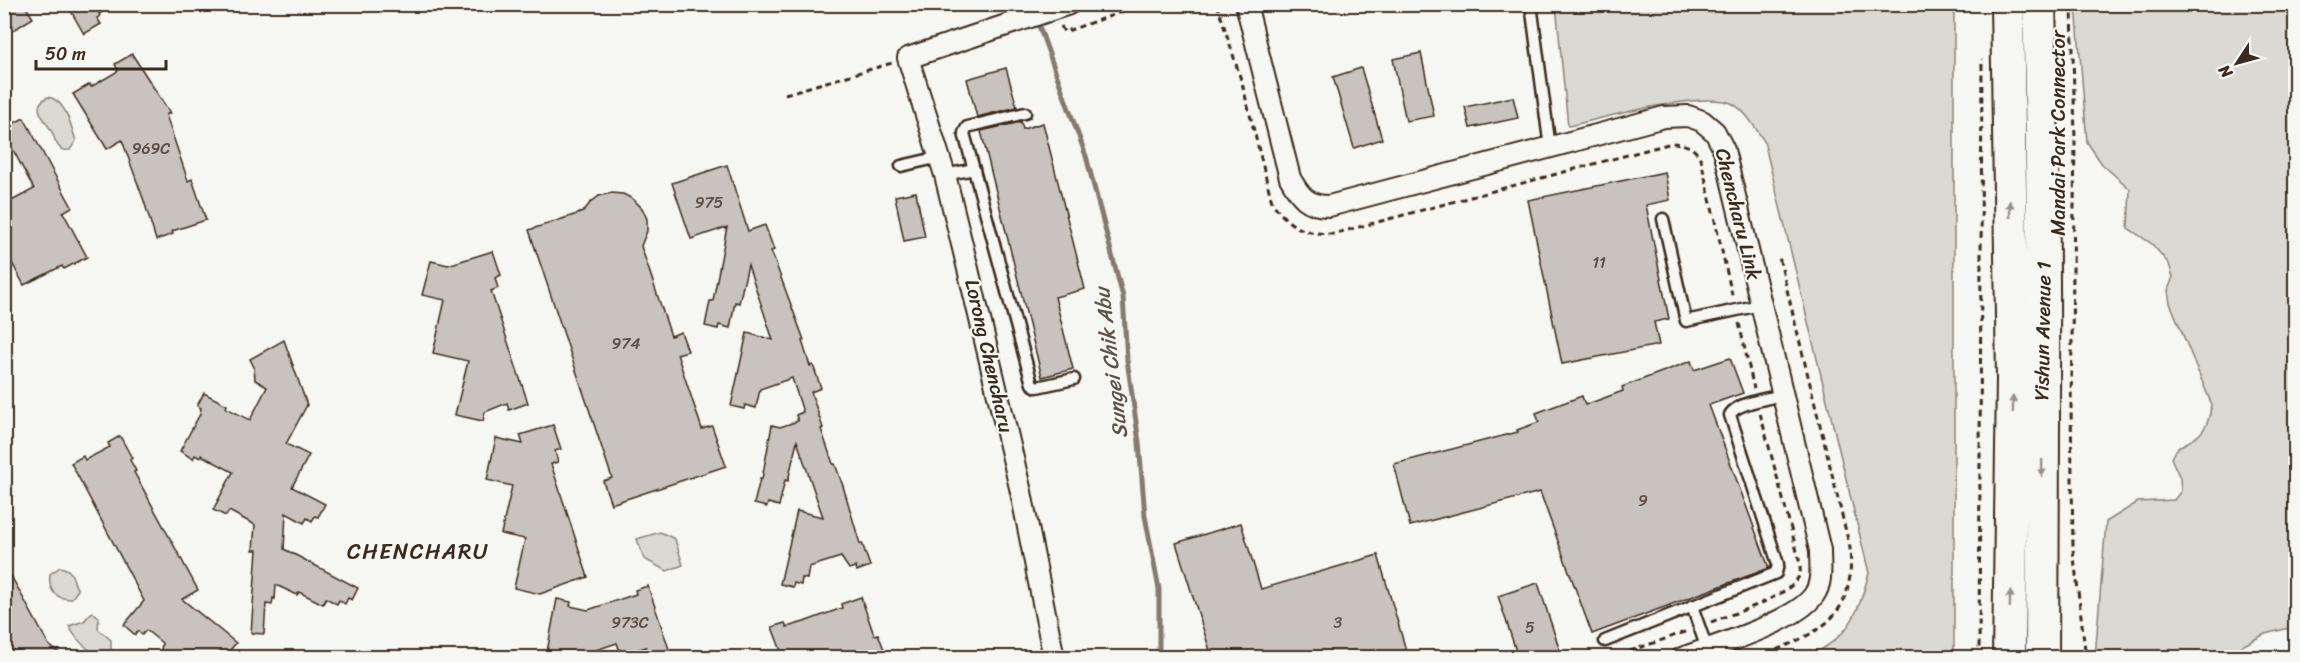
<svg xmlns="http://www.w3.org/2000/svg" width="2300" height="662" viewBox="0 0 2300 662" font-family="Sriracha,sans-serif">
	<rect width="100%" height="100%" fill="#f6f6f2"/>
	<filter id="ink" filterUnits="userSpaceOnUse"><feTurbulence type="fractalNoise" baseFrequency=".0167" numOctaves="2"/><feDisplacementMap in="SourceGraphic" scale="12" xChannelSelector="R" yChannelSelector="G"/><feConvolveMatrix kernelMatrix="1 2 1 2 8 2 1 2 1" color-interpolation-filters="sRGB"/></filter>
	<g filter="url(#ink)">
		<g fill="#dad9d3" stroke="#8a8278" stroke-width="1.5">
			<path d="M1556 5H1954V657H1807C1850 637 1857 616 1869 573L1764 141C1755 128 1746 110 1731 103 1701 91 1603 118 1568 126Z"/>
			<path d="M2076 5H2295V632L2289 628 2265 634 2221 657H2095L2106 522 2138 502 2174 500 2181 491 2180 478 2171 458C2178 443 2184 446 2196 437 2207 430 2211 414 2211 403L2170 303 2168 290 2173 277 2169 264 2152 244 2128 228 2130 189 2102 164 2087 142Z"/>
			<path d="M48 97C66 100 71 126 76 141L70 150C67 150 64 151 61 149 56 145 54 137 52 132 45 119 29 106 48 97Z"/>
			<polygon points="660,532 675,539 683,565 667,571 644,559 637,539"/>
			<path d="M60 567C76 570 71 581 78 590L71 599C55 599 48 590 50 574Z"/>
			<path d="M92 612 99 617 98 629 111 640V652C96 662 76 640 69 626L84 621Z"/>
		</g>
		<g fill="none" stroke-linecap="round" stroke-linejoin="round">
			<polyline stroke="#857a71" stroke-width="5" points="1031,4 1086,156 1123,297 1127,360 1139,442 1145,516 1159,589 1159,658"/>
		</g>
		<g fill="#c8c3be" stroke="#3b2a1e" stroke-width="1.5">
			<polygon points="4,4 24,4 33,18 4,36"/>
			<polygon points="67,4 115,4 99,14 100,16 97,18 101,24 84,34"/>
			<polygon points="1421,53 1434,116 1406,121 1393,59"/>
			<polygon points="132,54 170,113 166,115 188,181 192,179 206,220 172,231 173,234 156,240 144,201 122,140 107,149 73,94 90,84 91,87 118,71 115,64"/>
			<polygon points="1006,68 1017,107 977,117 967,79"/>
			<polygon points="1361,68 1382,139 1354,148 1333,77"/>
			<polygon points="1513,97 1518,118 1470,128 1465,107"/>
			<polygon points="24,118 72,207 63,212 87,257 64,269 62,266 24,285 4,248 4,205 34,189 4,133 4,128"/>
			<polygon points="1021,122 1023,129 1043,123 1085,289 1055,297 1073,369 1042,377 981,131"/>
			<polygon points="727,165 748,231 765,225 774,250 771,251 804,340 802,341 810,366 813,365 821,388 811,392 823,428 821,429 833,464 835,464 843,486 860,544 862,543 870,566 857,571 856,567 849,569 841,557 809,567 807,579 802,578 801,585 794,583 793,587 780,584 797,511 823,517 797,441 788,481 785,480 779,506 768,503 767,507 754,504 760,479 762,479 772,425 780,427 798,421 796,415 803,412 792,378 760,389 756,408 745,405 744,409 731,406 747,333 773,340 748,265 739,303 735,302 730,328 719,325 718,329 705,326 710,301 713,301 727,227 691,239 672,183"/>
			<polygon points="1665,172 1670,200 1646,205 1669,319 1654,322 1659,345 1562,364 1528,200"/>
			<polygon points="916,192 925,237 904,241 895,196"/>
			<polygon points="611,193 623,194 633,199 642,208 647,219 647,231 641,246 671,336 681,332 688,351 677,354 702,429 712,426 726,466 611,504 603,481 612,478 529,230 583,212 590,203 599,196"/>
			<polygon points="493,251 501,275 495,278 498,288 491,291 528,403 509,410 507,403 485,412 483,421 455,415 468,361 433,353 445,300 422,295 431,261 448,265"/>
			<polygon points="284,340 307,405 286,444 309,455 292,487 325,504 318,517 315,516 312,521 307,518 304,523 286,513 284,549 358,588 352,600 348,598 345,604 339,600 337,604 326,598 323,604 299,592 297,595 276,585 275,599 273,598 272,605 266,604 264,634 251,633 257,550 253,550 255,525 229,511 226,516 213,510 233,472 201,455 200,458 195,455 193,459 180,451 200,414 201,408 197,406 204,393 227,405 226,408 250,420 267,387 255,380 254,367 250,359"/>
			<polygon points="1730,358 1743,393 1709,405 1769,568 1592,634 1540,492 1410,526 1394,464 1518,432 1517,430 1539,422 1536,413 1582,396 1585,405 1623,391 1622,387 1691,361 1694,370"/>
			<polygon points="553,425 561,449 555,451 558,462 551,464 588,577 540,594 514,588 525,539 501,534 512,486 487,480 496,438 523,444 520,435"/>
			<polygon points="120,436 132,458 130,460 136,471 134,472 198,590 182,599 236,643 225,656 219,652 215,657 160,657 162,643 146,630 142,635 138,631 135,635 124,625 144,601 71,463 83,456 85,460 110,447 108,443"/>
			<polygon points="1241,523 1261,589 1378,555 1408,657 1212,657 1176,543"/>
			<polygon points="4,563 49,645 64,657 4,657"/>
			<polygon points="1538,583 1562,657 1518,657 1498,596"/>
			<polygon points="648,586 669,649 656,654 655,651 648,653 646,647 621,655 617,643 587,653 588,657 546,657 557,599 571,602 570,606 588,610 636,594 635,590"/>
			<polygon points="861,597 874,635 878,634 887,657 786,657 783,651 781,651 772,627 785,623 787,627 804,622 842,608 841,604"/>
		</g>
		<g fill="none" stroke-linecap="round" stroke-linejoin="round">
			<g stroke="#3b2a1e" stroke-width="15">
				<g id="lane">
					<polyline points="1531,4 1550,148"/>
					<polyline points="1025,113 967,127 964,133 1032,384 1037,387 1074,379"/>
					<polyline points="901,166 940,157"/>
					<polyline points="945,175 974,169"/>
					<polyline points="1663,219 1686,321 1760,305"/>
					<polyline points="1692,606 1707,649"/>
					<path d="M1605 641 1776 573 1778 564 1730 415C1735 403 1770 398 1783 395"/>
				</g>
			</g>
			<g stroke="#3b2a1e" stroke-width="24">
				<g id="street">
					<path d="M1246 4 1290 178C1300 196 1307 206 1329 206L1664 117 1688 116 1702 121 1715 132 1724 150 1820 550C1820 566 1823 582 1814 595 1796 622 1714 646 1682 658"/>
					<polyline points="1054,658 1021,492 968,269 945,175 908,58 1069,4"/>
				</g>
			</g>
			<g stroke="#3b2a1e" stroke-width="36">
				<g id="primary">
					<polyline points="2007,4 2013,379 2009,658"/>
					<path d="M2039 4C2045 222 2043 440 2042 658"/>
				</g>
			</g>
			<g stroke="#3b2a1e" stroke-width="3" stroke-dasharray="6 4.5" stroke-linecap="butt">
				<path d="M1217 4 1242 83 1272 202C1289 227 1303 234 1333 234L1672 143C1686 144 1695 147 1701 160L1733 299"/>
				<polyline points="2072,4 2075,141 2071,404 2073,549 2086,658"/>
				<polyline points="1061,26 1064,32 1145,4"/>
				<polyline points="785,94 892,63"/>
				<polyline points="1739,323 1754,389"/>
				<path d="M1711 622C1731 614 1795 596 1800 573 1801 570 1799 563 1799 559L1760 413"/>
				<polyline points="1610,658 1688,631"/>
				<path d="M1757 658C1816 633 1856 622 1850 548L1779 257"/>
				<polyline points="1979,658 1982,59"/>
			</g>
			<use href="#lane" stroke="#f6f6f2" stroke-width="10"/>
			<use href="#street" stroke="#f6f6f2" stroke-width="20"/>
			<use href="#primary" stroke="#f6f6f2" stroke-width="32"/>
		</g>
		<defs><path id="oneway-solid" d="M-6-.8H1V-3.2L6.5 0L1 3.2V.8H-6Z" transform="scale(1.5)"/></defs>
		<g fill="#989088">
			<use href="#oneway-solid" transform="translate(2010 209) rotate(-91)"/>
			<use href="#oneway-solid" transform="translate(2013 404) rotate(-89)"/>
			<use href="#oneway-solid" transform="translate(2042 468) rotate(91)"/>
			<use href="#oneway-solid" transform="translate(2010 599) rotate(-89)"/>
		</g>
	</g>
	<g text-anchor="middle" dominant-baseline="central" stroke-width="4.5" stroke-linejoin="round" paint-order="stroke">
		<g font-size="16" fill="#5e5046">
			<text x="151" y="148">969C</text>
			<text x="709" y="202">975</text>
			<text x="1599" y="262">11</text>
			<text x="626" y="343">974</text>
			<text x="1643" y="500">9</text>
			<text x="630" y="622">973C</text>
			<text x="1338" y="622">3</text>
			<text x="1530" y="627">5</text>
		</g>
		<g font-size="20" fill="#3b2a1e" stroke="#f6f6f2">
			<text transform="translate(2058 133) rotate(-90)">Mandai Park Connector</text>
			<text transform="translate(1738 214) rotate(76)">Chencharu Link</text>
			<text transform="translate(2043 331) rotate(-89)">Yishun Avenue 1</text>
			<text transform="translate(989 356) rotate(77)">Lorong Chencharu</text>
		</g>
		<g font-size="21" font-style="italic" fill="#605248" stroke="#f6f6f2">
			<text transform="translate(1111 363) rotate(-97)">Sungei Chik Abu</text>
		</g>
		<g font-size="22" letter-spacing="1.5" fill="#3b2a1e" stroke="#f6f6f2">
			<text x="418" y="551">CHENCHARU</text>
		</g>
	</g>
	<rect width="2300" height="662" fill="none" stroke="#f6f6f2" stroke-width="24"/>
	<rect x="12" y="12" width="2276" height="638" fill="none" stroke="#3b2a1e" stroke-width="2" filter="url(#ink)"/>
	<g transform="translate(2237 63) rotate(234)" stroke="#f6f6f2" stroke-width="4.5" paint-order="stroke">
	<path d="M0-4.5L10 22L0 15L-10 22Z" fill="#3b2a1e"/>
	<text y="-9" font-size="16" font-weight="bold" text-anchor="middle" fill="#3b2a1e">N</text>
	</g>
	<path d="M36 60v9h130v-9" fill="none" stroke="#3b2a1e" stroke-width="3"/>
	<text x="45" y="60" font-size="18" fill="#3b2a1e" stroke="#f6f6f2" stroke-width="4.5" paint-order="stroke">50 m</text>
</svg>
